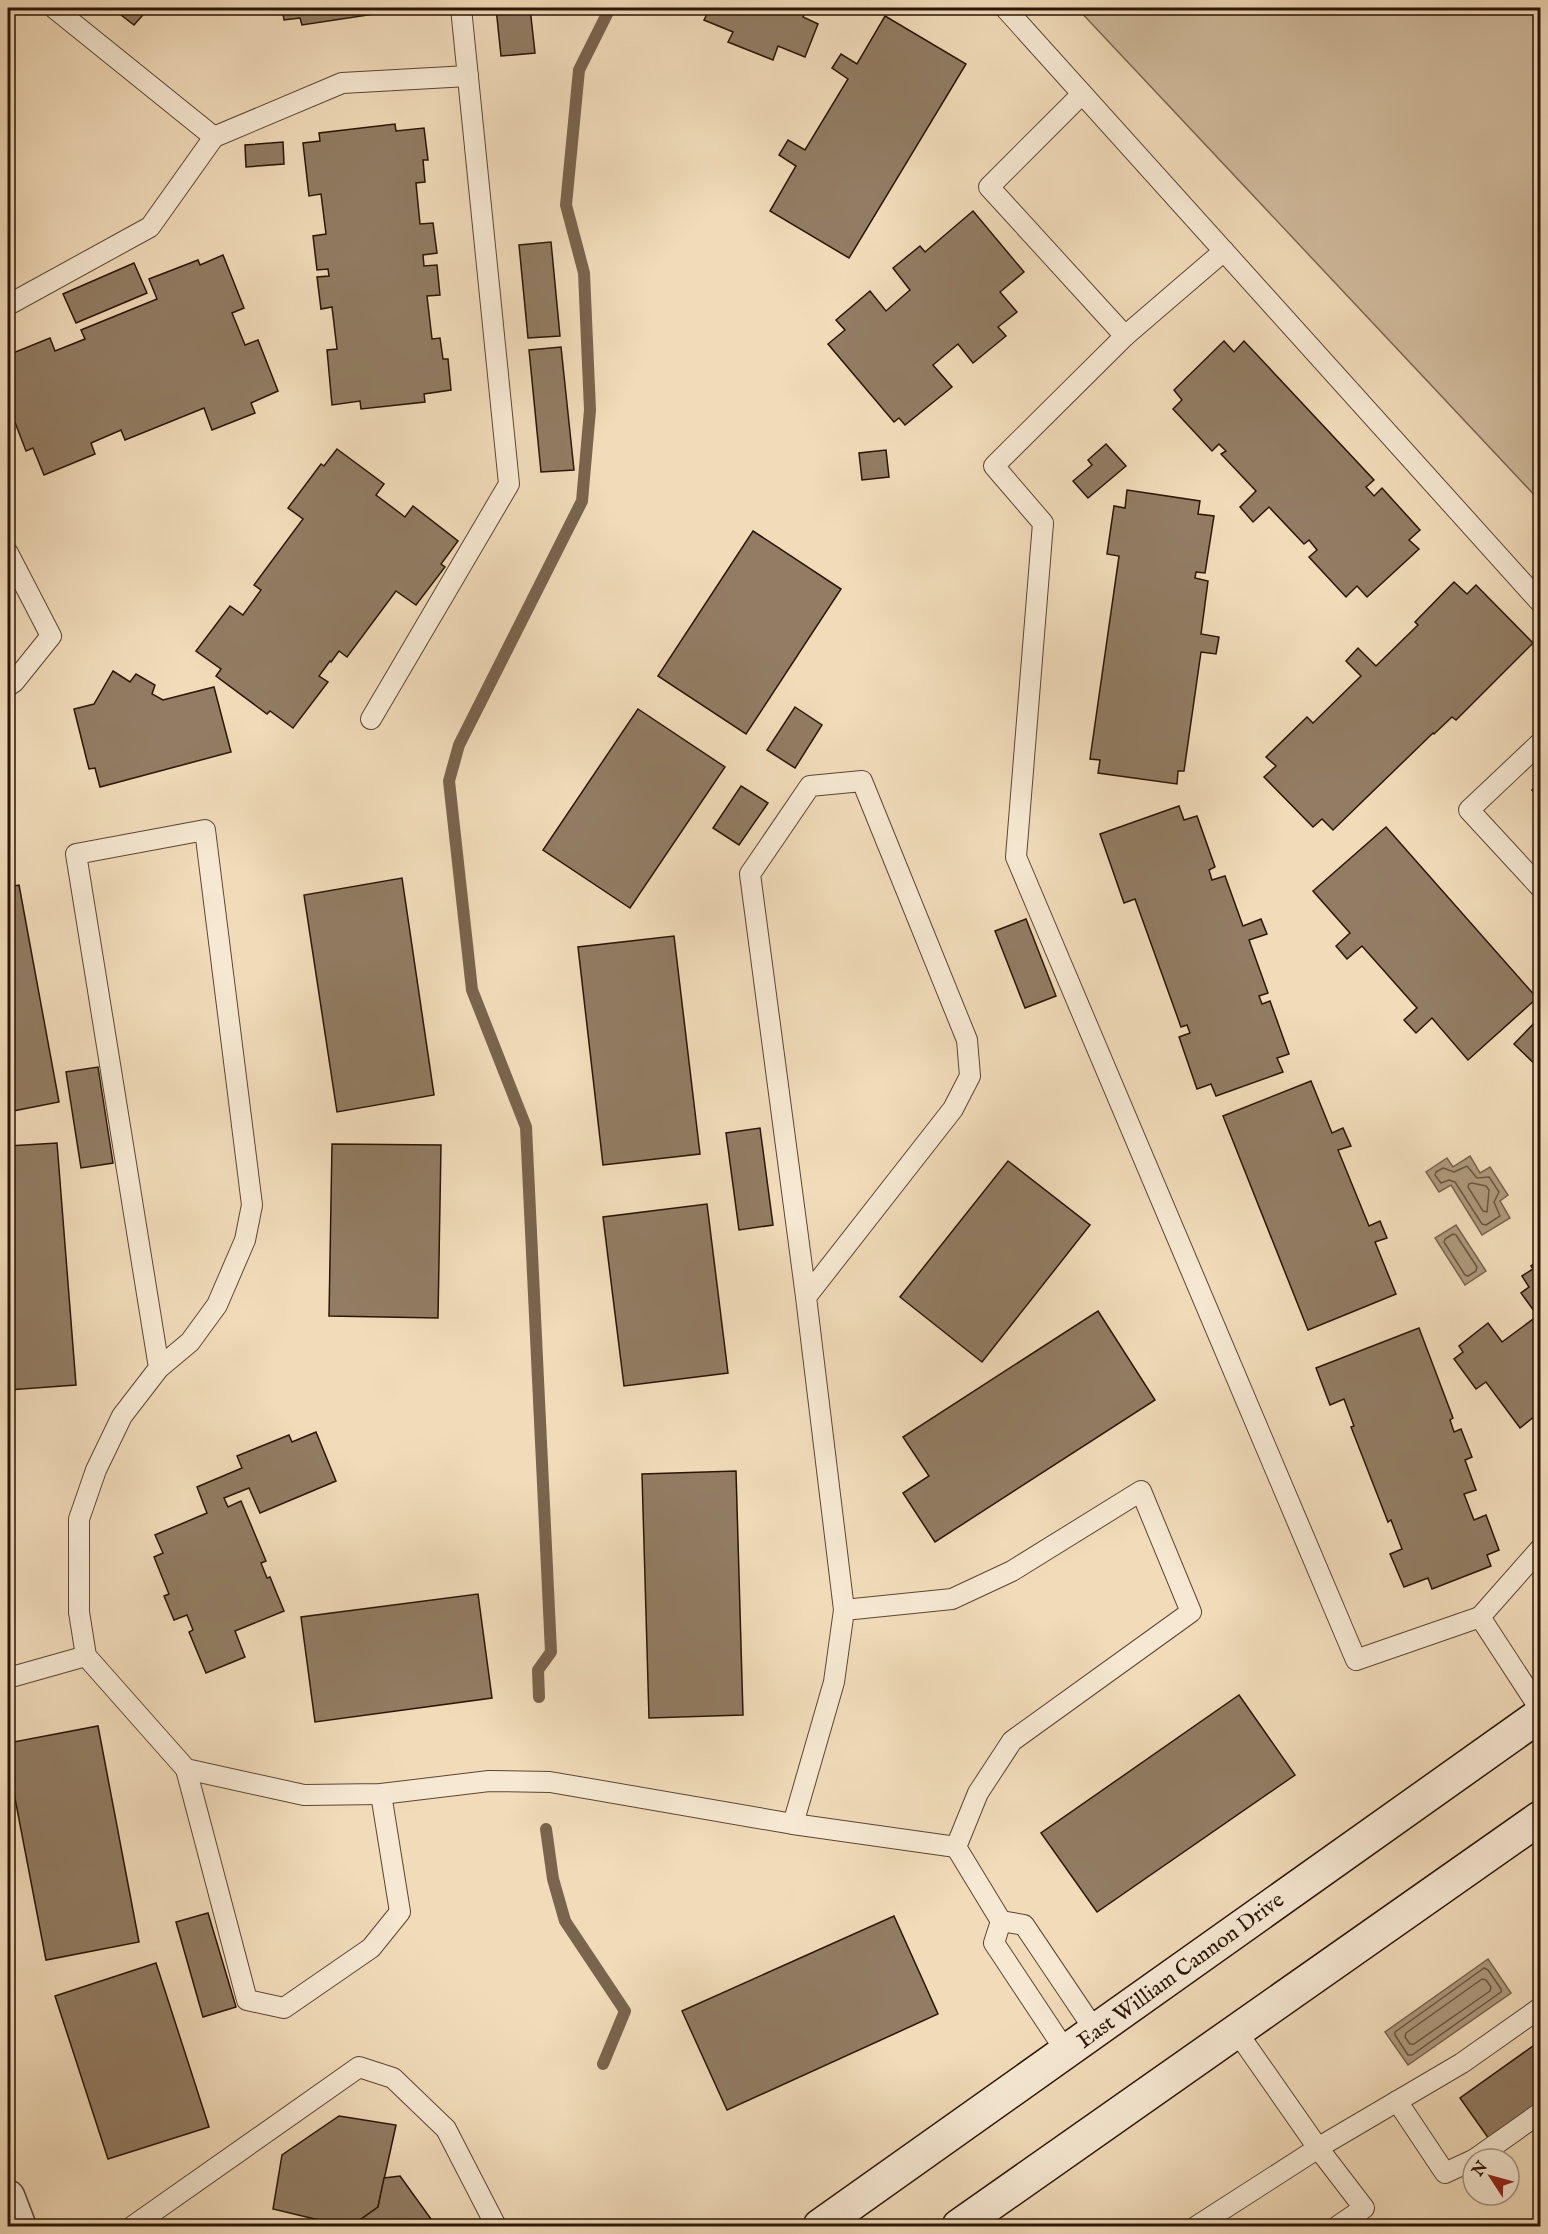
<svg xmlns="http://www.w3.org/2000/svg" width="1548" height="2234" viewBox="0 0 1548 2234" font-family="'IM FELL English',serif">
	<rect width="100%" height="100%" fill="#f1dbb9"/>
	<filter id="stains"><feTurbulence type="fractalNoise" baseFrequency=".00333" numOctaves="4"/><feColorMatrix values="0 0 0 0 .2 0 0 0 0 .09 0 0 0 0 .02 0 0 0 .5 -.17"/></filter>
	<radialGradient id="worn" r=".72"><stop offset=".6" stop-color="#630" stop-opacity="0"/><stop offset="1" stop-color="#630" stop-opacity=".3"/></radialGradient>
	<polygon fill="#cfb99b" stroke="#7d6750" stroke-width="1.5" points="1077,8 1540,8 1540,501"/>
	<g fill="#ae987c" stroke="#7a644d" stroke-width="1.5">
		<polygon points="1470,1156 1480,1173 1490,1167 1508,1195 1500,1201 1510,1218 1482,1235 1451,1185 1439,1192 1426,1172 1447,1158 1453,1167"/>
		<polygon points="1456,1225 1486,1271 1465,1285 1435,1238"/>
		<polygon points="1488,1959 1511,1993 1408,2065 1385,2032"/>
	</g>
	<g fill="none" stroke-linecap="round" stroke-linejoin="round">
		<g stroke="#6c5641" stroke-width="1.5">
			<polygon points="1467,1166 1477,1178 1489,1177 1499,1192 1494,1202 1500,1216 1486,1225 1482,1224 1455,1182 1449,1180 1441,1183 1435,1175 1436,1172 1443,1168 1454,1172"/>
			<polygon points="1472,1183 1486,1186 1489,1190 1487,1212 1483,1211 1468,1187 1469,1184"/>
			<polygon points="1453,1234 1456,1235 1477,1267 1476,1271 1468,1276 1465,1275 1444,1242 1445,1239"/>
			<polygon points="1484,1968 1488,1970 1501,1989 1501,1992 1412,2055 1408,2055 1395,2035 1395,2032"/>
			<polygon points="1482,1979 1486,1980 1491,1987 1490,1991 1414,2044 1410,2044 1405,2037 1406,2033"/>
		</g>
		<g stroke="#7a644d" stroke-width="12">
			<polyline points="539,1697 538,1670 551,1652 526,1127 472,990 449,781 459,745 582,501 590,410 584,273 566,205 579,70 610,8"/>
			<polyline points="546,1829 553,1879 565,1921 625,2011 603,2064"/>
		</g>
	</g>
	<g fill="#927c63" stroke="#2b1506" stroke-width="1.5">
		<polygon points="112,8 149,8 134,25"/>
		<polygon points="282,8 373,8 375,14 302,25 300,18 284,20"/>
		<polygon points="496,8 530,8 535,53 501,56"/>
		<polygon points="710,8 807,8 803,17 818,24 805,57 778,46 773,60 728,42 733,32 704,20"/>
		<polygon points="885,16 966,64 849,258 770,211 796,166 779,155 788,140 805,150 848,79 832,68 841,54 857,64"/>
		<polygon points="395,124 396,131 424,128 428,160 423,160 425,182 416,183 420,224 433,223 437,253 423,255 424,266 437,265 440,295 427,296 432,339 440,338 443,359 448,359 451,390 424,394 425,402 361,409 360,401 332,405 327,350 337,349 332,307 321,309 317,277 329,276 328,269 317,270 313,236 326,234 321,194 309,196 303,143 320,141 319,133"/>
		<polygon points="283,142 284,164 246,167 245,145"/>
		<polygon points="973,211 1024,272 1000,292 1017,312 998,327 1006,336 973,363 958,344 933,365 952,387 905,425 899,418 894,422 828,344 845,330 836,320 870,291 886,311 910,290 893,268 920,246 925,252"/>
		<polygon points="551,242 560,336 528,338 519,245"/>
		<polygon points="223,255 244,308 232,313 245,345 258,340 278,391 251,403 255,413 212,430 204,408 125,440 121,430 91,443 95,454 44,475 33,448 26,451 8,404 8,388 10,387 8,382 8,355 50,338 55,351 85,339 81,330 157,299 149,279 198,260 200,265"/>
		<polygon points="134,263 147,293 76,323 63,294"/>
		<polygon points="1224,341 1234,352 1244,341 1374,480 1366,487 1374,496 1382,488 1420,530 1409,540 1419,549 1367,597 1357,586 1346,597 1309,557 1317,550 1309,540 1304,544 1269,507 1253,522 1240,507 1256,491 1221,454 1226,451 1219,444 1212,451 1173,409 1182,400 1174,390"/>
		<polygon points="561,347 574,470 541,472 529,350"/>
		<polygon points="1106,444 1126,466 1088,498 1073,481 1092,465 1088,460"/>
		<polygon points="337,449 384,484 376,495 405,517 413,506 458,541 441,564 445,567 416,605 396,591 347,657 339,651 331,662 330,661 319,676 328,682 293,728 270,711 267,714 216,676 221,669 196,651 230,606 243,615 261,590 254,585 303,519 288,508 321,464 324,466"/>
		<polygon points="886,450 889,477 862,480 859,453"/>
		<polygon points="1127,490 1200,501 1198,514 1214,516 1205,573 1196,572 1195,578 1208,581 1201,634 1219,637 1216,654 1201,652 1184,771 1178,771 1177,784 1098,773 1100,760 1090,759 1119,556 1107,554 1114,506 1125,508"/>
		<polygon points="753,531 841,589 746,734 658,676"/>
		<polygon points="1454,582 1467,594 1476,585 1533,643 1456,720 1452,717 1434,734 1433,733 1333,830 1322,819 1313,827 1264,777 1276,766 1266,757 1307,717 1313,723 1361,676 1346,661 1358,648 1376,666 1418,625 1415,622"/>
		<polygon points="113,671 130,682 136,674 155,685 152,694 163,700 214,687 231,752 100,787 95,768 89,769 74,709 94,704"/>
		<polygon points="795,707 822,725 795,768 767,750"/>
		<polygon points="638,709 725,767 630,908 543,850"/>
		<polygon points="1540,782 1540,799 1532,790"/>
		<polygon points="741,786 768,803 739,845 713,828"/>
		<polygon points="1179,806 1184,820 1197,816 1215,867 1209,870 1212,880 1225,876 1243,926 1261,919 1267,934 1249,940 1268,993 1259,996 1262,1004 1270,1001 1289,1054 1277,1058 1283,1072 1216,1096 1211,1084 1197,1089 1179,1037 1190,1033 1187,1025 1181,1027 1135,899 1124,903 1100,834"/>
		<polygon points="1386,827 1537,998 1468,1060 1432,1018 1416,1033 1404,1020 1417,1008 1362,946 1347,959 1336,946 1350,933 1313,891"/>
		<polygon points="402,878 434,1095 337,1112 304,895"/>
		<polygon points="19,885 59,1102 8,1112 8,887"/>
		<polygon points="1026,919 1056,996 1025,1008 995,931"/>
		<polygon points="674,936 700,1154 603,1165 578,947"/>
		<polygon points="1539,1018 1540,1020 1540,1069 1514,1044"/>
		<polygon points="98,1067 113,1163 81,1168 66,1072"/>
		<polygon points="1311,1081 1332,1133 1343,1128 1351,1146 1338,1150 1369,1226 1380,1221 1387,1238 1375,1242 1396,1294 1308,1330 1223,1116"/>
		<polygon points="760,1128 773,1225 739,1230 726,1133"/>
		<polygon points="57,1143 76,1385 8,1390 8,1146"/>
		<polygon points="332,1144 441,1145 438,1318 329,1316"/>
		<polygon points="1008,1161 1090,1225 982,1362 900,1297"/>
		<polygon points="707,1204 728,1373 624,1386 603,1217"/>
		<polygon points="1540,1259 1540,1307 1534,1311 1521,1293 1529,1287 1522,1276 1533,1269 1531,1266"/>
		<polygon points="1098,1311 1155,1400 935,1542 903,1493 929,1476 903,1437"/>
		<polygon points="1540,1314 1540,1412 1520,1428 1486,1382 1476,1389 1454,1359 1463,1352 1459,1346 1488,1323 1502,1342"/>
		<polygon points="1419,1328 1453,1418 1450,1420 1454,1432 1461,1429 1472,1457 1465,1460 1476,1490 1464,1494 1474,1520 1486,1515 1499,1550 1487,1555 1491,1566 1432,1589 1428,1578 1404,1587 1390,1554 1402,1549 1391,1520 1388,1522 1351,1427 1354,1426 1344,1399 1330,1405 1316,1368"/>
		<polygon points="316,1432 336,1481 260,1513 249,1488 224,1498 228,1507 241,1501 266,1561 261,1563 267,1578 270,1577 284,1611 235,1631 245,1657 206,1673 189,1632 193,1630 187,1615 174,1620 164,1596 169,1594 154,1557 163,1553 155,1535 207,1513 197,1487 242,1468 237,1456 289,1435 292,1442"/>
		<polygon points="736,1471 743,1715 649,1718 642,1474"/>
		<polygon points="478,1594 492,1698 315,1722 301,1617"/>
		<polygon points="1239,1695 1295,1775 1097,1912 1041,1833"/>
		<polygon points="98,1726 139,1942 46,1960 8,1762 8,1743"/>
		<polygon points="208,1913 236,2007 203,2017 176,1922"/>
		<polygon points="894,1916 938,2014 727,2110 682,2011"/>
		<polygon points="156,1963 209,2127 108,2159 55,1996"/>
		<polygon points="1540,2041 1540,2102 1489,2139 1460,2098"/>
		<polygon points="339,2116 396,2125 378,2207 354,2224 323,2221 273,2209 282,2155"/>
		<polygon points="400,2176 436,2226 322,2226 323,2221 354,2224 378,2207 384,2178"/>
	</g>
	<g fill="none" stroke-linecap="round" stroke-linejoin="round">
		<g stroke="#5c4633" stroke-width="22">
			<g id="lane">
				<polyline points="54,8 214,137"/>
				<polyline points="1005,8 1540,602"/>
				<polyline points="1082,94 989,187 1125,336 1224,251"/>
				<polyline points="8,305 150,227 214,137 342,83 468,76"/>
				<polyline points="1125,336 994,466 1043,523 1016,857 1356,1660 1480,1617"/>
				<polyline points="8,553 51,636 14,682 8,686"/>
				<polyline points="371,719 509,484 461,8"/>
				<polyline points="1540,743 1469,810 1540,887"/>
				<polyline points="159,1368 76,854 205,830 252,1205 245,1240 217,1305 190,1342 159,1368 122,1416 96,1470 79,1519 79,1612 86,1656 186,1769 304,1795 381,1794 489,1781 550,1782 793,1824 956,1847"/>
				<polyline points="1540,1549 1480,1617 1540,1709"/>
				<polyline points="844,1610 952,1599 1012,1571 1141,1491 1191,1612 1012,1741 978,1793 956,1847 1001,1921 994,1943 1067,2053"/>
				<polyline points="8,1678 86,1656"/>
				<polyline points="186,1769 247,2000 284,2008 371,1948 400,1912 381,1794"/>
				<polyline points="793,1824 834,1682 844,1610 806,1297 750,874 810,786 862,781 967,1040 970,1076 953,1109 806,1297"/>
				<polyline points="1001,1921 1024,1925 1096,2032"/>
				<polyline points="1237,2032 1318,2148 1364,2208 1338,2226"/>
				<polyline points="1397,2101 1445,2173 1473,2160"/>
				<polyline points="1475,2159 1540,2113"/>
				<polyline points="133,2226 359,2067 393,2078 446,2129 496,2226"/>
				<polyline points="1197,2226 1326,2143 1462,2063 1540,2008"/>
			</g>
		</g>
		<g stroke="#5c4633" stroke-width="36">
			<polyline id="street" points="8,2197 19,2226"/>
		</g>
		<g stroke="#2b1506" stroke-width="36">
			<g id="secondary">
				<polyline points="820,2226 1540,1715"/>
				<polyline points="959,2226 1540,1818"/>
			</g>
		</g>
		<use href="#lane" stroke="#f6e8d2" stroke-width="20"/>
		<use href="#street" stroke="#f6e8d2" stroke-width="33"/>
		<use href="#secondary" stroke="#f6e8d2" stroke-width="33"/>
	</g>
	<g text-anchor="middle" dominant-baseline="central" stroke-width="5" stroke-linejoin="round" paint-order="stroke">
		<g font-size="22" fill="#2b1506" stroke="#f6e8d2">
			<text transform="translate(1181 1971) rotate(-36)">East William Cannon Drive</text>
		</g>
	</g>
	<rect width="1548" height="2234" fill="none" stroke="#f1dbb9" stroke-width="30"/>
	<rect x="9" y="9" width="1530" height="2216" fill="none" stroke="#2b1506" stroke-width="3"/>
	<rect x="15" y="15" width="1518" height="2204" fill="none" stroke="#2b1506" stroke-width="1.5"/>
	<g transform="translate(1491 2177) rotate(306)"><circle r="28" fill="#f6e8d2" stroke="#a59480" stroke-width="1.5"/>
	<path d="M0-4.5L10 22L0 15L-10 22Z" fill="#8f2418"/>
	<text y="-9" font-size="16" font-weight="bold" text-anchor="middle" fill="#2b1506">N</text>
	</g>
	<rect width="100%" height="100%" filter="url(#stains)"/>
	<rect width="100%" height="100%" fill="url(#worn)"/>
</svg>
